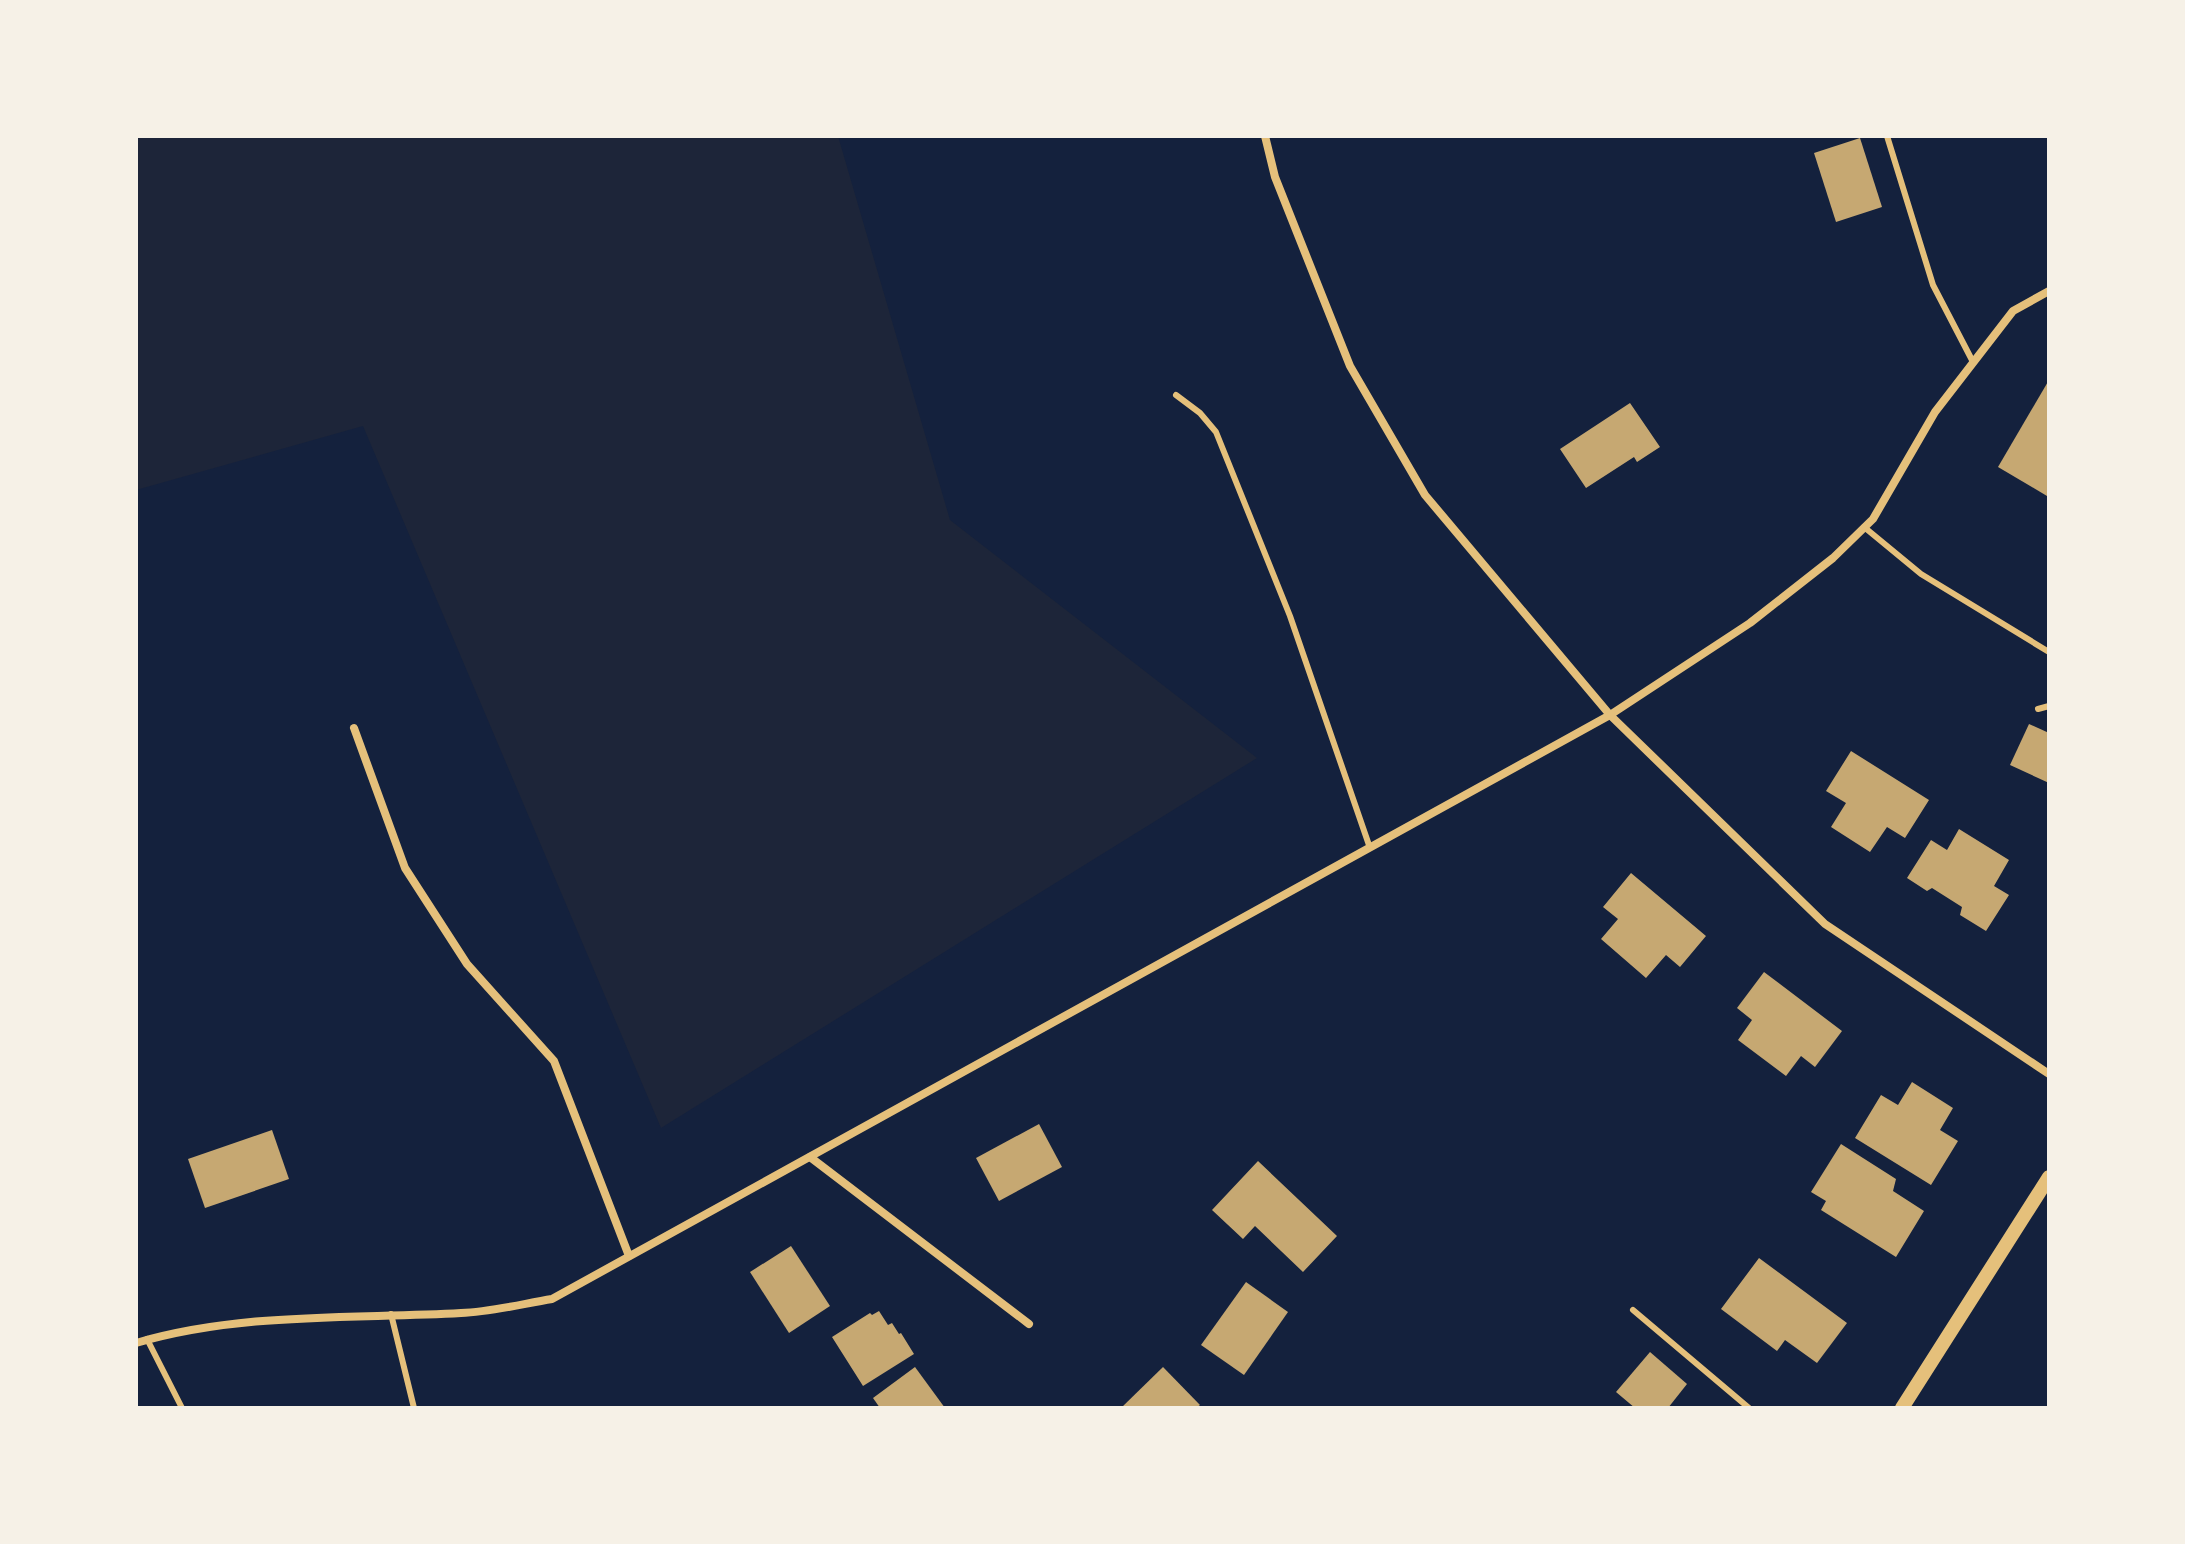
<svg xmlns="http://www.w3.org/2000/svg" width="2185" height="1544" viewBox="0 0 2185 1544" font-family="Cabin,sans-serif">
	<rect width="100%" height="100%" fill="#14213d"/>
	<polygon fill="#1d2539" points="136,136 838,136 950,520 1257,758 661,1128 363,426 136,490"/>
	<g fill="#c6a872">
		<polygon points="1860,138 1882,207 1836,222 1814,153"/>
		<polygon points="2049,380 2049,493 2047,496 1998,467"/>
		<polygon points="1630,403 1660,447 1637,462 1634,457 1586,488 1560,449"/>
		<polygon points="2029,724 2049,733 2049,783 2010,765"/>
		<polygon points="1851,751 1929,800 1905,838 1887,827 1870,852 1831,827 1846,803 1826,791"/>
		<polygon points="1959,829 2009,860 1994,886 2009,895 1986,931 1960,915 1962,907 1932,888 1927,891 1907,878 1931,840 1947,850"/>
		<polygon points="1631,873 1706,936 1680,967 1666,955 1646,978 1601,939 1618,919 1603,907"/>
		<polygon points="1764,972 1842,1031 1815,1067 1801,1056 1786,1076 1738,1040 1752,1020 1737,1008"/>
		<polygon points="1912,1082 1953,1108 1940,1130 1958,1141 1931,1185 1855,1138 1881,1095 1898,1105"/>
		<polygon points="1039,1124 1062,1167 999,1201 976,1158"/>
		<polygon points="272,1130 289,1179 205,1208 188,1159"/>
		<polygon points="1841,1144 1896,1179 1893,1191 1924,1211 1896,1257 1821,1210 1826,1201 1811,1192"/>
		<polygon points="1258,1161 1337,1236 1303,1272 1255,1226 1243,1239 1212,1210"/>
		<polygon points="791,1246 830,1306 789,1333 750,1272"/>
		<polygon points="1759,1258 1847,1323 1817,1363 1785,1340 1777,1351 1721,1309"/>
		<polygon points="1246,1282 1288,1312 1244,1375 1201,1345"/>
		<polygon points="879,1311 888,1325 892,1323 899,1334 901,1333 914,1354 863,1386 832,1337 870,1313 872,1315"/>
		<polygon points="1650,1352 1687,1384 1668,1408 1635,1408 1616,1392"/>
		<polygon points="915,1367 945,1408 880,1408 873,1398"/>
		<polygon points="1163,1367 1200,1405 1196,1408 1121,1408"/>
	</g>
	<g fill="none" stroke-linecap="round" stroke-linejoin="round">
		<g stroke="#e5c07b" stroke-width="6">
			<polyline points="1887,136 1933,285 1973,362"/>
			<polyline points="1176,395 1200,413 1216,432 1290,616 1370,848"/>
			<polyline points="1864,527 1921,574 2049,652"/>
			<polyline points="2038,709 2049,706"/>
			<polyline points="1633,1310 1749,1408"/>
			<polyline points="391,1314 414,1408"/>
			<polyline points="147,1339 182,1408"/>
		</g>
		<g stroke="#e5c07b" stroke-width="8">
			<polyline points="1265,136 1275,177 1350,366 1425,495 1610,715 1825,924 2049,1074"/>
			<polyline points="354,728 405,868 467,964 554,1061 629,1256"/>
			<polyline points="810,1157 1029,1324"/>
			<path d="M136 1343C241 1312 353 1319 461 1313 491 1312 522 1304 552 1299L1610 715 1750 623 1833 558 1873 519 1935 412 2013 311 2049 291"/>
		</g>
		<polyline stroke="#e5c07b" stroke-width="14" points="1902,1408 2049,1177"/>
	</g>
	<rect width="2185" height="1544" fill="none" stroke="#f6f1e7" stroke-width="276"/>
</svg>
